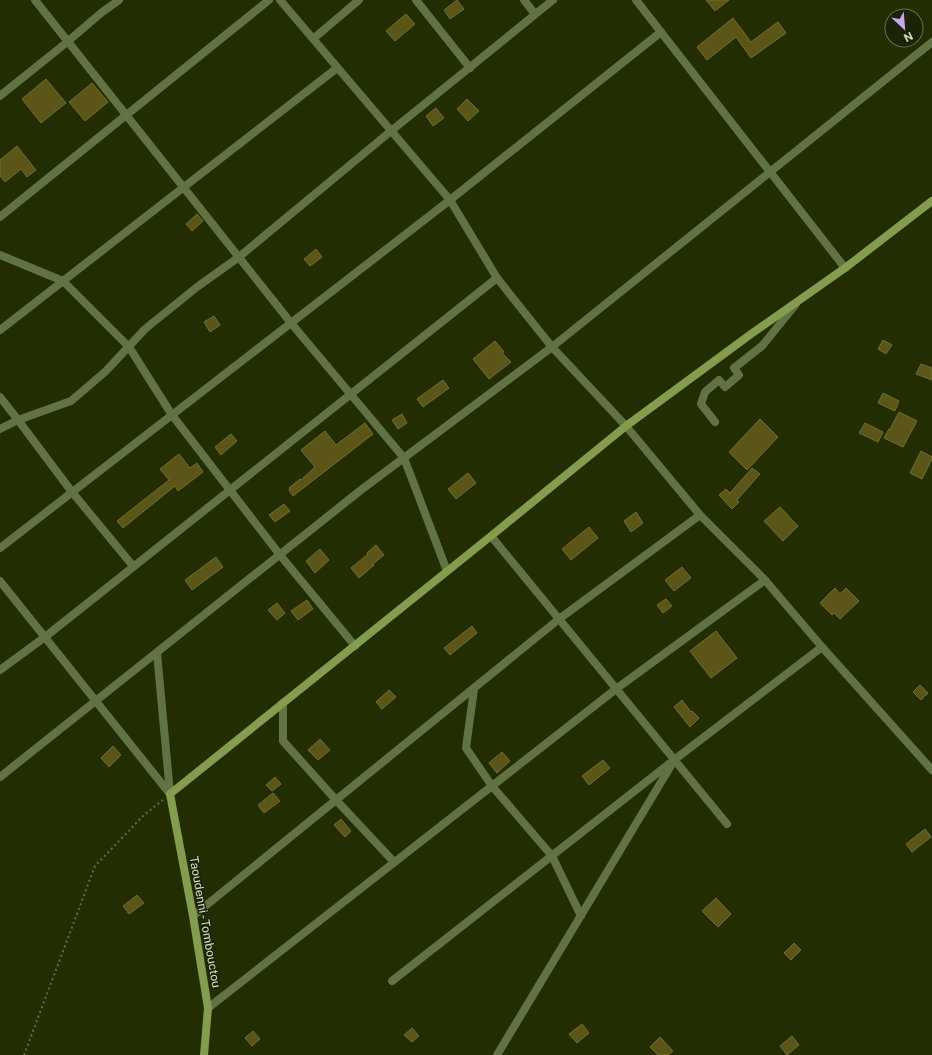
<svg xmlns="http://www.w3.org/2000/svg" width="932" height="1055" viewBox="0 0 932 1055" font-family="'Public Sans',sans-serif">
	<rect width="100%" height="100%" fill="#222e01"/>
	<g fill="#5b5517" stroke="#746e2e">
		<polygon points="457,0 464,9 450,19 444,10"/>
		<polygon points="706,0 729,0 715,11"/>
		<polygon points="406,14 415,24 395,41 386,31"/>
		<polygon points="733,18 751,42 778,22 786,33 751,58 736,37 707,60 697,47"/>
		<polygon points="46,79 66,103 41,123 22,99"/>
		<polygon points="92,83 108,102 85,121 69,102"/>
		<polygon points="467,99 479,111 468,121 457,109"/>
		<polygon points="436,108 444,118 433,126 426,116"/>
		<polygon points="17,146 36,170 27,177 21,169 5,182 0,176 0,160"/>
		<polygon points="197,214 203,221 192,231 186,224"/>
		<polygon points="316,249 322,257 310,266 304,259"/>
		<polygon points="214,316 220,325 210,332 204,322"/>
		<polygon points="883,340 892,345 886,354 878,349"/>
		<polygon points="495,341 504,352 502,353 511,362 489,379 473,359"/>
		<polygon points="921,364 932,368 932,380 916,374"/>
		<polygon points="443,380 449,388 423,407 417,399"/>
		<polygon points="883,393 899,401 895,411 878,403"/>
		<polygon points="899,412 917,421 903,447 884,438 889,429 890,429"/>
		<polygon points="402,414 407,423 398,429 392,420"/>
		<polygon points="760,419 778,437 747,470 729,452"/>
		<polygon points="365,423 373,434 293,496 289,490 290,489 289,488 300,479 301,480 315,467 301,450 325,431 336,445"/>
		<polygon points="865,423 883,432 878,442 859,433"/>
		<polygon points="231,434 237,441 221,455 215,447"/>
		<polygon points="921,451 932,457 932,459 922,479 910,473"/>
		<polygon points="179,454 190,468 197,463 203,472 178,491 175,486 123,528 117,521 169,480 160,469"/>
		<polygon points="752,468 760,474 737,500 739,502 732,509 719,495 726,489 730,493"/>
		<polygon points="468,473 476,483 456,499 448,489"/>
		<polygon points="284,504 290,511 275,522 269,515"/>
		<polygon points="780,507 798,526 783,541 764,521"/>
		<polygon points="636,512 643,523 631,532 624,521"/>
		<polygon points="589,527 598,538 571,560 562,549"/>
		<polygon points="376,545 384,555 373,564 374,565 359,578 351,568 368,554 367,553"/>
		<polygon points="320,549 329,560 315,573 306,561"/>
		<polygon points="216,557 223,567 192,590 185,580"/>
		<polygon points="682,567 691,578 674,591 665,580"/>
		<polygon points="835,588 840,594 846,588 859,601 840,619 834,613 832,615 820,603"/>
		<polygon points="666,599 672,606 663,613 657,605"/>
		<polygon points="307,600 313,609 298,620 291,611"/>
		<polygon points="277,603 285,613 277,620 268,610"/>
		<polygon points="472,626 477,633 450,655 444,648"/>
		<polygon points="716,631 737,658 711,678 690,651"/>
		<polygon points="920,685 928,693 921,700 913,692"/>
		<polygon points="389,690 396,697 382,709 376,702"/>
		<polygon points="682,700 691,712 692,711 699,718 690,727 674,707"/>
		<polygon points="320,739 330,750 318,760 308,750"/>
		<polygon points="113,746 121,755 109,767 101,758"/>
		<polygon points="502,752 510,761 497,773 489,763"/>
		<polygon points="603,760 610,768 589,785 582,776"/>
		<polygon points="275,777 281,784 272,791 266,785"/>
		<polygon points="273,793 280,801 264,813 258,805"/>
		<polygon points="341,819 351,831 345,837 334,825"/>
		<polygon points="925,829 931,837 912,852 906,844"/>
		<polygon points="137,895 144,903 129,914 123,906"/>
		<polygon points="716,898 731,914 718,927 702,911"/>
		<polygon points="794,943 801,950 791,960 784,953"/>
		<polygon points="582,1024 589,1033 577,1043 569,1034"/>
		<polygon points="412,1028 419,1036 412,1042 404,1035"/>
		<polygon points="253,1031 260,1039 252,1046 245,1038"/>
		<polygon points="792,1036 799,1045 787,1055 780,1046"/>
		<polygon points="660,1037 673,1051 668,1055 658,1055 650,1047"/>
	</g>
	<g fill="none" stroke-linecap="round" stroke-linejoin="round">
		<polyline stroke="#616d45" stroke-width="2" stroke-dasharray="2 3" stroke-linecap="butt" points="24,1055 95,866 144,815 163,800"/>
		<g stroke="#627343" stroke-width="8">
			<polyline points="35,0 291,323 404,458 447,571"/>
			<polyline points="280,0 450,200 497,278 552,347 626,426 700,515 765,580 822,647 932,770"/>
			<polyline points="416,0 470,68"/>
			<polyline points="524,0 535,14"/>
			<polyline points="636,0 845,268"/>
			<polyline points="313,39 359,0"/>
			<polyline points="0,96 66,43 101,13 119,0"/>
			<polyline points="0,217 269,0"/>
			<polyline points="0,255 63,281 129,347 172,415 280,555 355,646"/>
			<polyline points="0,330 337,68"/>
			<polyline points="0,397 18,420 72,492 133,566"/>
			<polyline points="715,422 701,404 705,392 719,380 725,387 739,375 734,368 762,346 796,304"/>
			<polyline points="0,429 18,420 71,401 106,371 145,329 197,287 239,257 391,131 553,0"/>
			<polyline points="491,536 727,824"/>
			<polyline points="0,548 450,200 661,32"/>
			<polyline points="0,581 170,794"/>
			<polyline points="157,653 170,793"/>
			<polyline points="0,670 45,637 497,278"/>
			<polyline points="474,689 466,748 492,786 552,856 581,916"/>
			<polyline points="283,703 283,741 336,800 394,862"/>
			<polyline points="0,777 361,490 552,347 932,42"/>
			<polyline points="193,916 559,619 700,515"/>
			<polyline points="392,981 674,760 822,647"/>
			<polyline points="208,1008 616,689 765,580"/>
			<polyline points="497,1055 672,764"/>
		</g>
		<polyline stroke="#839c4d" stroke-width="8" points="204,1055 208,1008 193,916 170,794 491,536 626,426 751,334 845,268 932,201"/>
	</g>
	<g text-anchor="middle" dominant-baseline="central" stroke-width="3" stroke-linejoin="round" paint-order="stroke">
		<g font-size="12" fill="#d5e1c2" stroke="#1a2305">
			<text transform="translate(205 922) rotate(80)">Taoudenni - Tombouctou</text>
		</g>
	</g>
	<g transform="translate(904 28) rotate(154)"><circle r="19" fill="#1a2305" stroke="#656f51"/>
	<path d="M0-3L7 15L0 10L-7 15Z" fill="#c6a6f0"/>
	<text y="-6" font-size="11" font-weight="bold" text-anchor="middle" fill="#d5e1c2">N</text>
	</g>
</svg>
